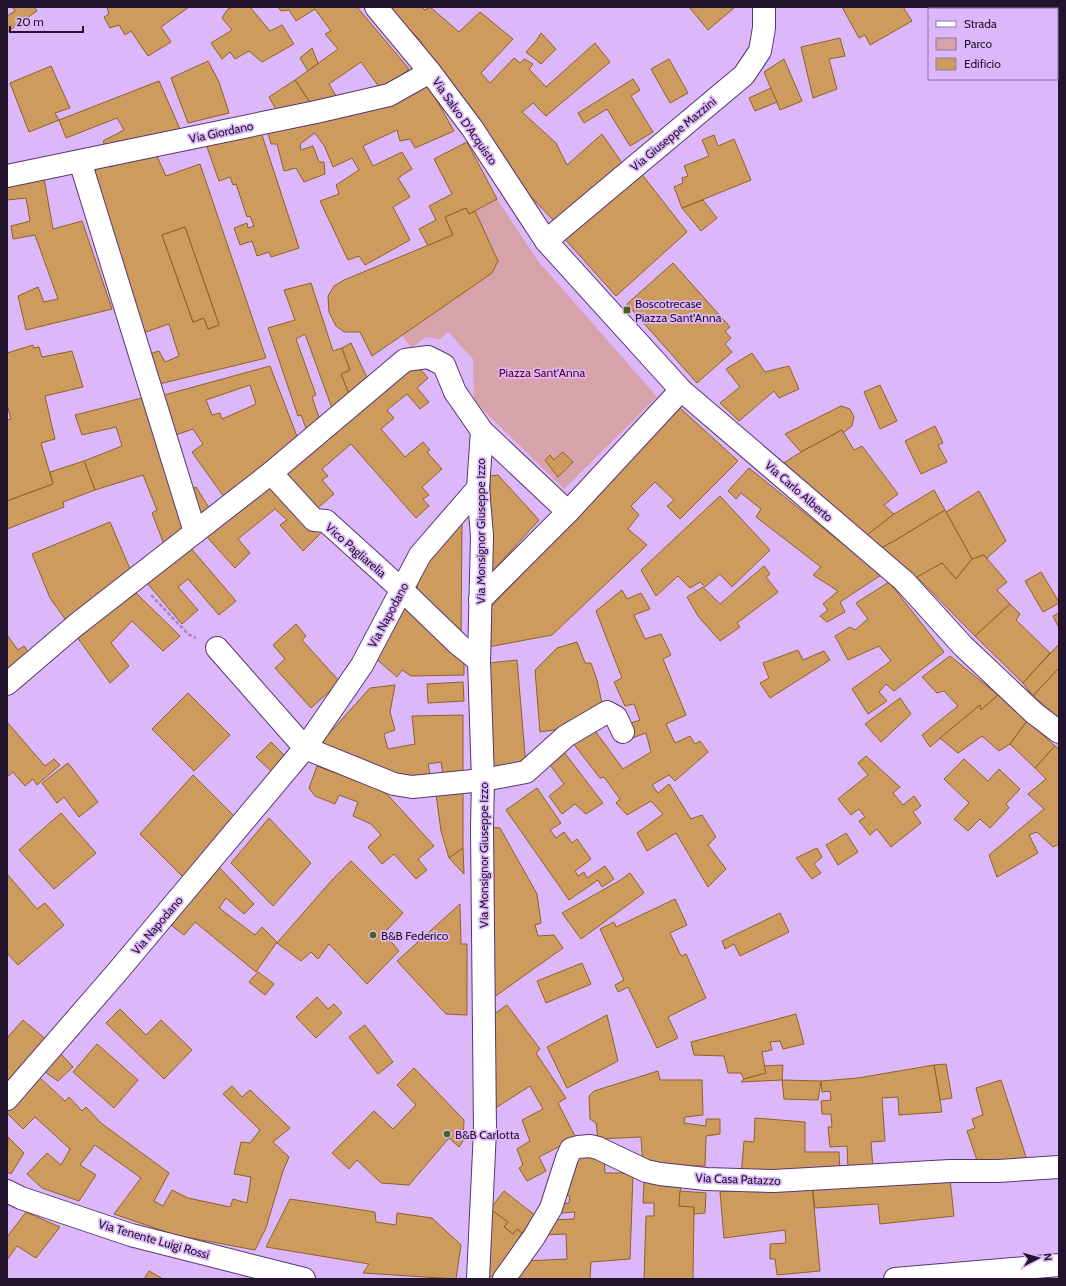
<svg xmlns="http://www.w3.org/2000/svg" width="1066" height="1286" viewBox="0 0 1066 1286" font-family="Cabin,sans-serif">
	<rect width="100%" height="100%" fill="#dcb7f9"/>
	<polygon fill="#d7a2a9" points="497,199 538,261 657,397 564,489 474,401 473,359 448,332 440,339 426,337 411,348 402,335 492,273 498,261 475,211"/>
	<g fill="#ce9b5f" stroke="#906122" fill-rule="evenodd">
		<polygon points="12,7 34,7 37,11 7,32 7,16 15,11"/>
		<polygon points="107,7 189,7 161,27 171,42 148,56 131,31 125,35 119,25 110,28 104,17 109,14"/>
		<polygon points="232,7 250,7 270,31 282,25 294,44 262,62 249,51 235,59 230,52 222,59 211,43 232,30 222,18 227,10"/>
		<polygon points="278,7 357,7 409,69 387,87 380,88 361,62 329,84 339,101 313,107 295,80 338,49 325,34 331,31 315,9 296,21 289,10 281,11"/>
		<polygon points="387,7 422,7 425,10 430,7 459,32 480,12 513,39 481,73 490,83 514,58 520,63 524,59 533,64 529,69 546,87 595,43 610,62 546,116 533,103 522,112 556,143 567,165 602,134 622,163 555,222 515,180 417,48 422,42"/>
		<polygon points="689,7 735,7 708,30"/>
		<polygon points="842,7 903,7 912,21 870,45 865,35 859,38"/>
		<polygon points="541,33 556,49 541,64 526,52 536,41"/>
		<polygon points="840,38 845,56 829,59 837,89 813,98 801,47"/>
		<polygon points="312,48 318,63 308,71 300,58"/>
		<polygon points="669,59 688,93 670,103 651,69"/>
		<polygon points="784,59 802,101 780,110 764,72"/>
		<polygon points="208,61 219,82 229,113 188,123 171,78"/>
		<polygon points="51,66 70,108 55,113 59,120 29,132 10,83"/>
		<polygon points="633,79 640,90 631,96 653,132 630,146 607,109 584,123 578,113"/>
		<polygon points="295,80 313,107 278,113 269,97"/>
		<polygon points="159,81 180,129 108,152 103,141 124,130 117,118 66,138 59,120"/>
		<polygon points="428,85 454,131 415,148 410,139 400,141 397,130 363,146 373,166 402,152 412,169 398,178 410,197 393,207 410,240 365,265 359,256 348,260 320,201 339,194 336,185 359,170 352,158 333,167 325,147 315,133 300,144 301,150 313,146 319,162 324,162 325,174 304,182 296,168 284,171 277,144 271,144 266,126 347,106 351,116"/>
		<polygon points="771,88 777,102 755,111 749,98"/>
		<polygon points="260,129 299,248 271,257 269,252 257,256 252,241 240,245 234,228 247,223 248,228 254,226 250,216 247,217 236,184 233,185 230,177 219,181 207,147 210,138"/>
		<polygon points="714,135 718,146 734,139 751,180 682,208 674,187 683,183 682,178 688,176 684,166 709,156 702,140"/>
		<polygon points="467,142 497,199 469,214 466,208 445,217 453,235 428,246 419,229 436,220 429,206 452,194 434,159"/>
		<path d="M155 152 166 176 200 164 266 358 151 386 142 356 159 351 165 362 179 356 169 324 137 335 87 167 107 162 110 167ZM185 227 219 325 208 329 204 318 193 322 162 235Z"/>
		<polygon points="640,172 687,232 616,296 563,237"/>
		<polygon points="44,178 53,229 82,221 112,309 26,330 18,296 38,287 44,302 58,299 35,235 13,239 11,226 30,221 26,198 7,200 7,187"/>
		<polygon points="703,200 717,218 701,231 682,208"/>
		<polygon points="466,208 469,214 475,211 498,261 492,273 372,356 360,332 344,332 336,326 329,312 328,296 334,286 344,280 453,235 445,217"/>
		<polygon points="185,227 219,325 208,329 204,318 193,322 162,235"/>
		<polygon points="673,263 730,327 725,331 731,338 725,344 732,352 697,383 627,304"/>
		<polygon points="311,283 333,351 342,348 350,370 341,374 350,396 333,411 305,334 296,339 316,395 312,397 320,420 307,431 301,415 298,416 268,328 295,320 284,290"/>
		<polygon points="351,343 369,382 350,396 341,374 350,370 342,348"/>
		<polygon points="33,345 34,348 39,347 42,357 72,351 83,387 45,396 55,439 41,443 53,484 7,501 7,420 11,419 7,405 7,353"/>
		<polygon points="752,353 765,372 789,366 799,389 779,398 774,391 739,421 720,403 740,387 726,369"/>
		<polygon points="410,365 421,370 428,378 417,388 429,402 420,409 407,394 387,410 394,418 381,429 405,457 423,442 430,450 427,452 442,469 422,487 429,495 423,499 429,506 416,518 351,444 322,469 328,476 322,480 334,494 313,512 280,474"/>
		<path d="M270 366 300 444 226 500 192 452 203 444 193 429 170 437 157 397ZM250 385 256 404 222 419 220 413 212 415 206 400Z"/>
		<polygon points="880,385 897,421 880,429 864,392"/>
		<polygon points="142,398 188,528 165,547 152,513 157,510 143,475 95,490 84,461 122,446 116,427 82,435 75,415"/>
		<polygon points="841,406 850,409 854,417 852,426 843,433 842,430 801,452 785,434"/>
		<polygon points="680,408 738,461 680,519 667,506 674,500 655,482 631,506 639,515 628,529 647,545 552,635 488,647 488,610"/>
		<polygon points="935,426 943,443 938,445 947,462 921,474 905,441"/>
		<polygon points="842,430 854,450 862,446 898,494 884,505 894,514 867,535 782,464 801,452"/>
		<polygon points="563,452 573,462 558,477 545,460 550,455 554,460"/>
		<polygon points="84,461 95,490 63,502 64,507 7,529 7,501 53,484 50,472"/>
		<polygon points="749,468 881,575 840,602 845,612 827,622 820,616 828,610 823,604 838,591 813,575 821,567 756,517 761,509 741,493 736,499 728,491"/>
		<polygon points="498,475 539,520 491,573 490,476"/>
		<polygon points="269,486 323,531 303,551 280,525 287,520 275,509 238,539 250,553 235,568 206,536"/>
		<polygon points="196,487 211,511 197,522 188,491"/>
		<polygon points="934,490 945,510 896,540 881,548 867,535 894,514"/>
		<polygon points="979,491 1006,541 987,558 984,555 972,559 946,512"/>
		<polygon points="720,496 770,550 732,587 720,574 705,587 700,582 690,588 678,576 656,596 641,570"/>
		<polygon points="945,510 972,559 956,579 942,563 912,581 881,548 896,540"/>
		<polygon points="462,520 461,640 417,596 418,566"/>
		<polygon points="110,522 133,576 68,623 50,598 32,554"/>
		<polygon points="189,546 236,601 219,615 188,579 178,587 198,610 182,624 147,583"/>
		<polygon points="984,555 1007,582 997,590 1010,604 975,636 917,577 942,563 956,579 972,559"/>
		<polygon points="764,566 770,574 766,577 778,592 737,623 740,627 720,641 698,616 687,597 703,587 720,604"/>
		<polygon points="1041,572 1059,602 1059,603 1043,612 1025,581"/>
		<polygon points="889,582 944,652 894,691 886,684 879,692 887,701 868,714 852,689 891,661 879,646 848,660 835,636 850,627 855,630 868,619 856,603"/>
		<polygon points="622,590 627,599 641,593 650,609 634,615 645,639 661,634 671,655 663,659 686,715 666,724 675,743 690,736 695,744 700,741 708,752 675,781 669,775 652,785 658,793 669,784 691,819 702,815 716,837 708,845 726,869 708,887 676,833 647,851 637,833 663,814 651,801 627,815 616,803 620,799 604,777 600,778 572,742 593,728 623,769 651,752 646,733 632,738 625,725 640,720 634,704 625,706 614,682 622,678 596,611"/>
		<polygon points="136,593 180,636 163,651 132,621 111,643 129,666 110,683 77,637"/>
		<polygon points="398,601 464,657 464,675 411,676 402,670 397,677 372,655"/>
		<polygon points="1010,604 1020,614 1016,620 1050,653 1023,683 975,636"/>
		<polygon points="1059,613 1059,628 1053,616"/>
		<polygon points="296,624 306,636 302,640 340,682 311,708 275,668 285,659 273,645"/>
		<polygon points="7,635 18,650 24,646 31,656 7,675"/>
		<polygon points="577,642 585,663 591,663 597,680 603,708 554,730 540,732 535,670 557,648"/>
		<polygon points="1059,644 1059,668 1033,696 1023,683"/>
		<polygon points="798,650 803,660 824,651 830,660 770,698 760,683 769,678 763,663"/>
		<polygon points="950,656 998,695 981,710 980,705 930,747 922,735 958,706 944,691 937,693 922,677"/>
		<polygon points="517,660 526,766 494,769 491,742 483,694 492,693 489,663"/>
		<polygon points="1059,668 1059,718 1033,696"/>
		<polygon points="463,682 464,701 428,703 427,684"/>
		<polygon points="395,685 390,712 395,730 384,734 388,749 415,744 412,716 463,715 463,771 443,775 441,762 428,764 431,779 366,771 318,746 370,688"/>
		<polygon points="188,693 230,735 194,771 152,729"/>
		<polygon points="998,695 1027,721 1010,744 999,751 982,736 958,753 940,738 980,705 981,710"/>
		<polygon points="900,698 911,714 881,742 865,724"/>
		<polygon points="1027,721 1055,746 1035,768 1010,744"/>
		<polygon points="7,722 45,766 54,759 60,765 37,785 33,779 25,786 13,772 7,777"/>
		<polygon points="271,742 289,760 274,774 256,757"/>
		<polygon points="1055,746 1059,749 1059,844 1053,847 1037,832 1029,835 1038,853 997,877 989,855 1044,809 1028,794 1046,779 1035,768"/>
		<polygon points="564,752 603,803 586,814 575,804 562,814 549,796 564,784 548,762"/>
		<polygon points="866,756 900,787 893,793 903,805 914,796 921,806 913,812 921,823 891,847 877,829 870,835 859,821 865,817 859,809 851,815 838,799 868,775 858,763"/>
		<polygon points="964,759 988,781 999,769 1020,789 1006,804 1009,808 990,828 980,819 968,831 954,819 969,803 944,779"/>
		<polygon points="68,763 98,802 79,817 64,797 57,803 42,783"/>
		<polygon points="317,766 368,785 387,794 434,846 418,859 427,870 416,879 394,854 382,864 368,847 381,835 371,824 353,816 358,802 339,795 335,804 315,796 309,788"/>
		<polygon points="193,775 237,819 186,880 140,834"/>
		<polygon points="537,788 561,823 550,830 556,838 564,832 572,843 577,839 591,859 575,871 578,876 584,872 587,878 605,866 614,879 602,887 598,880 569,900 506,810"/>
		<polygon points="463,790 463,848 449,858 441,831 436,794"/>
		<polygon points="61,813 96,853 54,889 19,850"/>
		<polygon points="269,818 311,863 273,906 231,863"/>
		<polygon points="486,827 500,828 537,894 541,923 535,925 538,936 554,935 563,948 490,1000"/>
		<polygon points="846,833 858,852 838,865 826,845"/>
		<polygon points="463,848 464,874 449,858"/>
		<polygon points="817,848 822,857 814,864 821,873 812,879 796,858"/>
		<polygon points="351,861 403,913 384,933 399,951 367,984 329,944 318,959 311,952 301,961 277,943 332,880"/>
		<polygon points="216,864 254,904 244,914 226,898 219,908 255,935 262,927 277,942 256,972 195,922 184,935 171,925"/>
		<polygon points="630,873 644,893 581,939 562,913 619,881"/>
		<polygon points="7,874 37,909 45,903 64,925 18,965 7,953"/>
		<polygon points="675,899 687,925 670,933 681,956 686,954 706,998 668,1017 678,1038 657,1048 628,987 618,992 615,985 624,980 600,929 614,922 616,927"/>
		<polygon points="460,904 461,944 467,944 467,1015 446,1014 397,961"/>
		<polygon points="780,913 789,932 740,956 734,944 725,949 722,941"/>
		<polygon points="582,963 591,984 546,1003 537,981"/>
		<polygon points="258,972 274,984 265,995 249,982"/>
		<polygon points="317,997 328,1009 334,1004 342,1013 316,1038 296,1017"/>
		<polygon points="507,1005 540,1049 536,1053 566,1098 558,1103 576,1138 539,1157 546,1171 527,1181 519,1168 523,1165 517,1149 530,1141 522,1120 543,1109 530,1086 489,1112 490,1017"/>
		<polygon points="120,1009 146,1035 161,1020 192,1050 164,1079 106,1023"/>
		<polygon points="796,1014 804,1044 783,1049 780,1041 770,1042 772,1050 762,1052 766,1073 744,1079 741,1073 728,1073 724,1056 694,1055 691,1042"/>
		<polygon points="607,1015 618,1061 567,1088 547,1047"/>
		<polygon points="23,1020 48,1041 7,1088 7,1038"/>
		<polygon points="365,1025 393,1062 378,1074 349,1037"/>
		<polygon points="97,1044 138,1080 114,1108 73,1072"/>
		<polygon points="61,1054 73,1067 58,1081 45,1072"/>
		<polygon points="946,1064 952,1098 940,1100 934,1065"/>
		<polygon points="783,1065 782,1080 741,1082 744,1079 766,1073 764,1066"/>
		<polygon points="934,1065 942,1112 899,1115 898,1097 882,1098 885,1141 871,1142 873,1168 848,1169 847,1146 830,1147 828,1127 832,1127 831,1114 822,1114 821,1101 831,1100 830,1091 822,1092 821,1081 858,1078"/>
		<polygon points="414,1068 464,1120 463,1141 459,1147 449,1138 409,1185 381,1183 357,1160 349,1169 332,1153 374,1111 393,1129 416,1105 397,1085"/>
		<polygon points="658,1071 660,1080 702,1080 703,1115 685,1117 684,1123 706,1126 706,1119 720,1119 720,1134 706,1136 705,1166 643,1166 641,1137 598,1139 596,1123 590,1119 589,1096 594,1091"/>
		<polygon points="37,1075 65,1101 69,1097 82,1111 86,1107 101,1123 169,1173 154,1201 163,1206 172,1190 188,1198 230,1207 233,1199 247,1203 251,1177 234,1174 241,1142 250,1143 260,1130 223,1094 232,1086 242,1097 250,1090 290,1128 273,1142 289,1157 283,1171 266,1228 255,1250 175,1235 114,1214 141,1178 95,1145 80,1165 96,1175 79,1201 42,1188 27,1174 47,1153 61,1165 70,1149 35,1117 23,1129 7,1113 7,1108"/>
		<polygon points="782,1080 821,1081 818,1100 784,1099"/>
		<polygon points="1001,1080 1027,1160 979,1166 967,1131 975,1128 972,1119 983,1115 976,1088"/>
		<polygon points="755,1118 805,1122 805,1152 839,1152 840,1172 741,1177 744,1141 754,1142"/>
		<polygon points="8,1137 24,1153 11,1174 7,1172"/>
		<polygon points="591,1156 604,1160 605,1173 626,1173 633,1175 630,1259 591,1262 590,1279 514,1279 525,1261 567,1259 566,1234 542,1235 547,1220 574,1219 575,1212 562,1213 561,1204 569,1203 570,1196 562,1194 571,1157"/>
		<polygon points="950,1179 954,1216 880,1224 878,1204 815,1208 812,1185"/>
		<polygon points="644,1181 681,1184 679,1206 694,1207 693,1279 644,1279 646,1216 654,1216 654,1203 643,1203"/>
		<polygon points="812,1185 820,1271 777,1275 775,1259 770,1259 770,1244 786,1243 785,1230 724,1238 720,1192 748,1187"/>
		<polygon points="504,1191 536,1216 522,1233 517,1229 513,1234 504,1227 508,1222 490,1209"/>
		<polygon points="680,1191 706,1193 705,1213 694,1214 694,1207 679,1206"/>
		<polygon points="290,1199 375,1212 376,1222 396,1225 397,1213 432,1218 461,1245 456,1279 363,1273 369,1264 266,1247"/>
		<polygon points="490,1209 508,1222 504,1227 513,1234 517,1229 522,1233 496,1275 489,1277"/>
		<polygon points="26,1212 60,1227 36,1258 17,1246 7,1260 7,1237"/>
		<polygon points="149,1271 163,1279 144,1279"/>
	</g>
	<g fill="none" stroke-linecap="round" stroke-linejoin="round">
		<g stroke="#58366f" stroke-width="24">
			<g id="minor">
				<polyline points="376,7 430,72 472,128 546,241 681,390 904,581 963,646 1034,713 1059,732"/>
				<polyline points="80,161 195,532"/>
				<polyline points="7,176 316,112 389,95 430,72"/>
				<polyline points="546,241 744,75 760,51 764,28 764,7"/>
				<polyline points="271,473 314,520 326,521 401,589 458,644 479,661"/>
				<polyline points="480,600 568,512 681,390"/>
				<polyline points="217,648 305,748 394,784 412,787 483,780 526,772 566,736 607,712 616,717 623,732"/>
				<polyline points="7,684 76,625 271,473 405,360 428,357 444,365 455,392 482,431 568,512"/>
				<polyline points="7,1099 118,971 305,748 362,665 420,555 478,488"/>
				<polyline points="7,1191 21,1198 131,1235 304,1279"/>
				<polyline points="478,1279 485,1130 482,828 483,780 479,661 482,536 478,488 482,431"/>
				<polyline points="504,1279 534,1237 551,1208 567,1158 571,1149 578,1147 590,1146 598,1148 646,1171 660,1174 706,1179 774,1181 950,1171 998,1171 1059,1167"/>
				<polyline points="895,1279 1059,1265"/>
			</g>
		</g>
		<polyline stroke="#a486bb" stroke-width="2.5" stroke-dasharray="4 2" stroke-linecap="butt" points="151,595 188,634 196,638"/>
		<use href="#minor" stroke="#fff" stroke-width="22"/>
	</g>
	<g fill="#436317" stroke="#dcb7f9" stroke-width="1.5">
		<rect x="623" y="306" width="8" height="8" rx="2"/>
		<circle cx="373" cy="935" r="4"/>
		<circle cx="447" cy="1134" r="4"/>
	</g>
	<g text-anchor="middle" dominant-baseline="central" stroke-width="3.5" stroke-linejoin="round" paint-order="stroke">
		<g font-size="12" fill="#22142c" stroke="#dcb7f9">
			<text transform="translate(465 121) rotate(55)">Via Salvo D'Acquisto</text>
			<text transform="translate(221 132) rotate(-12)">Via Giordano</text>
			<text transform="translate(673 134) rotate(-40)">Via Giuseppe Mazzini</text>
			<text transform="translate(799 491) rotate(41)">Via Carlo Alberto</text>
			<text transform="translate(480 531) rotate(-90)">Via Monsignor Giuseppe Izzo</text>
			<text transform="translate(356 550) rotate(41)">Vico Pagliarelia</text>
			<text transform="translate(388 615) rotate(-62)">Via Napodano</text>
			<text transform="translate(483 855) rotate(-90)">Via Monsignor Giuseppe Izzo</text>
			<text transform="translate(157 925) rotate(-50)">Via Napodano</text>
			<text transform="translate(738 1179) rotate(2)">Via Casa Patazzo</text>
			<text transform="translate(154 1239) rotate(16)">Via Tenente Luigi Rossi</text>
		</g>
		<g font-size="12" fill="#22142c" stroke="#dcb7f9" text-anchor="start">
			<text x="635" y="303">Boscotrecase<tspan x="635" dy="14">Piazza Sant'Anna</tspan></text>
			<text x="381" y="935">B&amp;B Federico</text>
			<text x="455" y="1134">B&amp;B Carlotta</text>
		</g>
		<g font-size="12" fill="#5d0121" stroke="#dcb7f9">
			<text x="542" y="372">Piazza Sant'Anna</text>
		</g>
	</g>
	<rect width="1066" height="1286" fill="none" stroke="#22142c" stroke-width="16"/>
	<rect x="928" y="8" width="130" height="72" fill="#dcb7f9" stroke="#9276a7"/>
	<rect x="936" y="21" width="20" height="6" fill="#ffffff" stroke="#9276a7"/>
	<text x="964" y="28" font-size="12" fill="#22142c">Strada</text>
	<rect x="936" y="38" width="20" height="12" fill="#d7a2a9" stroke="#9276a7"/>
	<text x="964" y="48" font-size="12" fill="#22142c">Parco</text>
	<rect x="936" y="58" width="20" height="12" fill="#ce9b5f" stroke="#9276a7"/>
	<text x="964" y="68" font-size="12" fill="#22142c">Edificio</text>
	<g transform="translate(1038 1258) rotate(84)" stroke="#dcb7f9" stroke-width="3" paint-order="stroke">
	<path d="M0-3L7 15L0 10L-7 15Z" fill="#22142c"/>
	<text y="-6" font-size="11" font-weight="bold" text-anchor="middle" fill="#22142c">N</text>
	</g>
	<path d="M10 26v6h73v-6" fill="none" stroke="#22142c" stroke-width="2"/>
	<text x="16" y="26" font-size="12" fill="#22142c" stroke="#dcb7f9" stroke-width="3" paint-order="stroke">20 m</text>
</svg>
